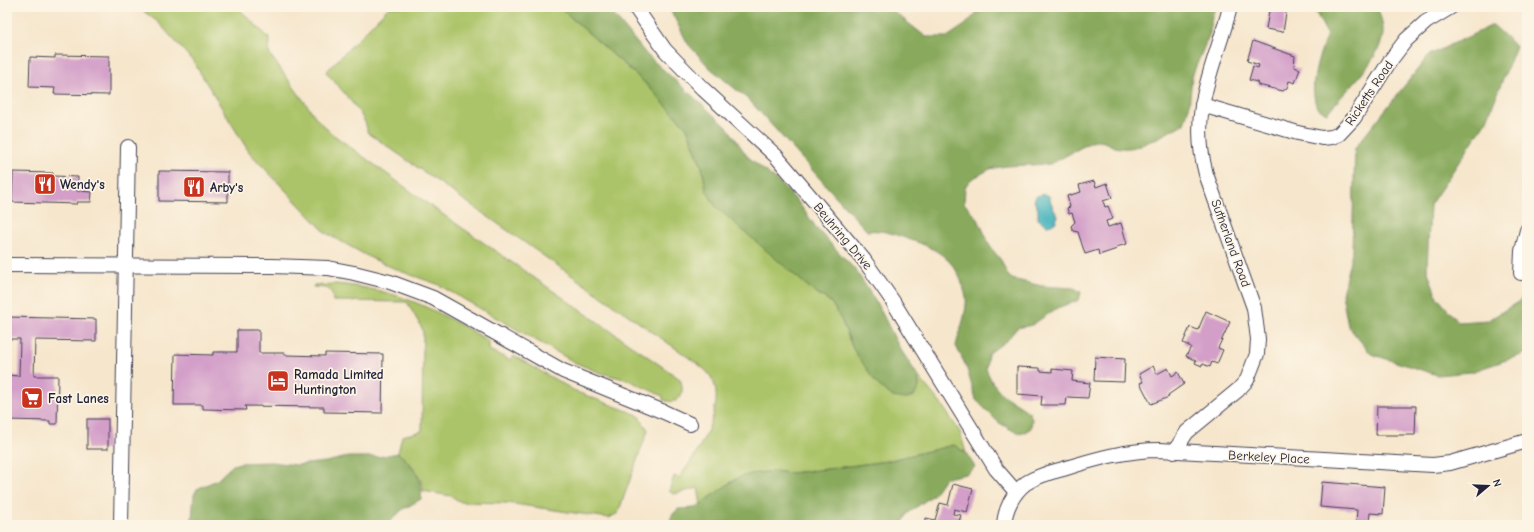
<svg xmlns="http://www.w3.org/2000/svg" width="1534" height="532" viewBox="0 0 1534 532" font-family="'Comic Neue',sans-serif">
	<rect width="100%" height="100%" fill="#fcf5e5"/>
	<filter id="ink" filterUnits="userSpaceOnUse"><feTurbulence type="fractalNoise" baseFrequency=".025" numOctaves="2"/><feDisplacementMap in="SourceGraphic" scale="8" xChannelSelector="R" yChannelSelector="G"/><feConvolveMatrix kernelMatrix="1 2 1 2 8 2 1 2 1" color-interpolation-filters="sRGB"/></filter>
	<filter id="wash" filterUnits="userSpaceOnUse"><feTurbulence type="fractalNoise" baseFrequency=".012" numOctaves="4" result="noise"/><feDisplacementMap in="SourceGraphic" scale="16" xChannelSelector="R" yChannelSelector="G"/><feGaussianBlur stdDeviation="0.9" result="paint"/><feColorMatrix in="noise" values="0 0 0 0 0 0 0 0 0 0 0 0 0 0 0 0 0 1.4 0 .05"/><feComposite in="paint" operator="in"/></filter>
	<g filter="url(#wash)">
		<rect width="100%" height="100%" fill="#f6e6cc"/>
		<g fill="#acc469" stroke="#677352">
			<path d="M138 7H237L270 39 269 53 271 56 317 119 331 133 435 209 680 379C686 394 679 406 663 400V396L628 380 601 373 576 363 437 284 400 271 371 258 326 233 249 152 193 61 158 22Z"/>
			<path d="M389 7H559L642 80 687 128 702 167 707 190 812 290 831 302 842 321 853 349 919 387 918 376 941 404 960 432 966 453 953 445 887 461 828 469 790 473 774 471 751 474 731 482 701 505 698 488 674 494 669 491 674 476 679 478C696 455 729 405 711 377 706 369 696 363 688 357L367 132C370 119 335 83 326 72Z"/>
			<path d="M335 284C398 289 434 309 487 340L489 342V350L510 360 513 356 516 357 577 392 638 415 648 430 618 513 609 518 507 503 461 502 451 496 423 491C423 477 408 461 398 453L402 436 422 431 423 330 407 302 333 301 332 293 327 288 313 287 314 285Z"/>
		</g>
		<g fill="#89aa5d" stroke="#56664c">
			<polygon points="559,7 606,7 610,10 646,54 728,128 747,156 782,185 798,202 818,230 857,272 880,309 899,347 918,376 919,387 914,396 904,399 893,397 877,384 853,349 842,321 831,302 812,290 716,207 706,190 702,167 687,128 642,80"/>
			<path d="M669 7H888L926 37H947L965 25 982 7H1216L1212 16 1210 33 1192 76 1189 108 1184 124C1167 132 1139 151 1120 148 1108 147 1106 138 1091 142L1051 164 1006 166 990 169 970 180 965 187 964 203 978 219 991 248 1001 260 1007 274 1012 279 1042 286 1074 288 1081 292 1079 300 1057 308 1032 325 1017 328 1007 340 988 354 986 369 992 382 1003 395 1029 412 1032 419 1031 428 1025 432 1017 433 998 422 976 400 966 366 956 346C959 333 965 318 966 305 967 298 965 292 963 287 956 260 936 248 911 240 896 235 883 229 867 231L750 101 710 68 688 44Z"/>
			<path d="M1313 7H1377C1380 15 1384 25 1383 34 1380 61 1344 92 1327 113L1317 108C1308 84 1319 57 1327 34Z"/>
			<polygon points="1493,25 1516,46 1487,120 1430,205 1427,269 1437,297 1458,322 1489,320 1521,300 1527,284 1527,353 1471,372 1437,375 1371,354 1348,326 1342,294 1352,252 1355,148 1429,55"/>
			<polygon points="954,445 966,453 975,467 966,474 945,478 933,495 907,514 902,525 669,525 672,515 678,509 695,508 737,478 751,474 774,471 790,473 828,469 887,461"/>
			<path d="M398 453C412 463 424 481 421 499L402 510 387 525H187L192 518 194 495 197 489 217 480 233 465 240 463 271 462 297 465 326 462 348 457H378Z"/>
		</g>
		<path fill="#43b3bc" stroke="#326a7c" d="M1045 194 1049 196C1050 201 1055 213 1058 216L1055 223 1047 225 1038 219V209L1034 201 1036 196Z"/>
		<g id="blocks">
			<g fill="#d39fc9">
				<polygon points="1259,7 1287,7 1283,32 1266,29 1269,11 1259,9"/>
				<polygon points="1253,41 1295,56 1294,67 1300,69 1295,83 1289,81 1287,88 1283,91 1258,85 1257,82 1249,80 1253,66 1258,68 1259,65 1247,61"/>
				<polygon points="55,55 109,56 109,95 54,94 55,88 29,87 30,57 55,58"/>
				<polygon points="159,171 228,172 228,202 159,201"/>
				<polygon points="13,172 53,173 53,176 78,177 77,191 92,192 91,202 77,202 77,204 12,202"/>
				<polygon points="1094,181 1096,187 1107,183 1112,198 1103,201 1105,207 1108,206 1113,219 1106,221 1108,227 1121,223 1127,244 1116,247 1117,249 1099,255 1098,250 1085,254 1078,232 1073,231 1071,226 1075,222 1072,213 1069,214 1067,208 1070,207 1067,196 1081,192 1079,185"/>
				<polygon points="1206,311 1230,322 1218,348 1223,350 1217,364 1212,362 1210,367 1203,364 1202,366 1195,363 1196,361 1186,356 1191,347 1183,343 1190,327 1198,330"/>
				<polygon points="7,317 96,319 96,341 35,340 34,376 58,376 57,424 50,424 50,421 7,420 7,375 19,376 20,339 7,339"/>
				<polygon points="237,330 259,330 259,353 285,353 285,355 325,356 325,353 383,354 382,413 324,412 324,407 245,406 246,410 203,409 203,405 174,405 175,354 213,355 213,352 237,352"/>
				<polygon points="1095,357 1125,359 1124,382 1094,381"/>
				<polygon points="1153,366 1157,374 1168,368 1172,376 1178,372 1184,384 1168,395 1169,397 1151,404 1140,383 1143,382 1139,374"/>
				<polygon points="1017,367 1040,368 1040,371 1052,372 1052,369 1073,371 1072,381 1090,383 1088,398 1067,397 1066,405 1041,405 1042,396 1017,394"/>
				<polygon points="1377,406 1416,406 1415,435 1376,435"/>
				<rect x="87" y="419" width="21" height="30"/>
				<polygon points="1322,482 1385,487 1383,514 1370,513 1369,523 1356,522 1357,510 1320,507"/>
				<polygon points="953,484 973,489 967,512 954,509 953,514 961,515 958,525 925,525 926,518 935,520 940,503 948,505"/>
			</g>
		</g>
	</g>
	<g filter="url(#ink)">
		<use href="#blocks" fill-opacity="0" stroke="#423f51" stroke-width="1"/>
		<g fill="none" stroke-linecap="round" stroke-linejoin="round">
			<g stroke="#423f51" stroke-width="16">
				<g id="street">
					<polyline points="635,7 665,50 702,88 776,156 864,260 892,300 996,469 1016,492"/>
					<polyline points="1202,105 1298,133 1322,138 1332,137 1339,134 1354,118 1390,61 1406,40 1426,22 1451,7"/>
					<polyline points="7,265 272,266 328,268 354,273 390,282 433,298 563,371 664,412 690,424"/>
					<polyline points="1521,273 1522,251 1527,230"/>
					<path d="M1174 452 1187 432 1238 390 1247 380 1257 354 1258 339 1254 308 1206 174C1188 108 1215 68 1230 7"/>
					<polyline points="121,525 128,147"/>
					<path d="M1004 525C1005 509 1013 493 1026 483 1037 476 1051 472 1063 469 1095 459 1126 450 1160 450L1433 465 1450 463 1527 441"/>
				</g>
			</g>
			<use href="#street" stroke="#fff" stroke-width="14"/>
		</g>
	</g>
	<defs>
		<g id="restaurant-square" transform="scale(1.15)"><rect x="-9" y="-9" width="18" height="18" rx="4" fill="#c8321e" stroke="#fcf5e5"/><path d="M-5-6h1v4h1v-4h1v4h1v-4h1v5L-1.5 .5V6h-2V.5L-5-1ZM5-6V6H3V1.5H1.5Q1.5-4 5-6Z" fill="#fff"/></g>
		<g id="hotel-square" transform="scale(1.15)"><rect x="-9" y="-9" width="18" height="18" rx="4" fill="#c8321e" stroke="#fcf5e5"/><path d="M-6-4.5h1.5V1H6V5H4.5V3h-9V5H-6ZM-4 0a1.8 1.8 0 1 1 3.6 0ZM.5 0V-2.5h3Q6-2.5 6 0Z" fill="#fff"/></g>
		<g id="supermarket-square" transform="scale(1.15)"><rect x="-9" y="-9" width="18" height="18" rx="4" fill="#c8321e" stroke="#fcf5e5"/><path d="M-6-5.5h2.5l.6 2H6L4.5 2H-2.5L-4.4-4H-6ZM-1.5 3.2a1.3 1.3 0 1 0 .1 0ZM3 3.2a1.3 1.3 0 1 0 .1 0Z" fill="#fff"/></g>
	</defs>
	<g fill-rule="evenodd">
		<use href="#restaurant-square" x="45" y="184"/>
		<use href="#restaurant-square" x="194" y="187"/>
		<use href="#hotel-square" x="278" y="381"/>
		<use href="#supermarket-square" x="32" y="398"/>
	</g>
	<g text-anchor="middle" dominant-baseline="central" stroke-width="3.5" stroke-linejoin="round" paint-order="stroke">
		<g font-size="13" fill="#22223b" stroke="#fcf5e5">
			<text transform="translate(1369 93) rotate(-56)">Ricketts Road</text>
			<text transform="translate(843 236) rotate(50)">Beuhring Drive</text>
			<text transform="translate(1231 243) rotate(70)">Sutherland Road</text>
			<text transform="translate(1269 457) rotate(3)">Berkeley Place</text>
		</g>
		<g font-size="13" font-weight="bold" fill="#22223b" stroke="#fcf5e5" text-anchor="start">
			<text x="60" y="184">Wendy's</text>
			<text x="210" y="187">Arby's</text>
			<text x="294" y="374">Ramada Limited<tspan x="294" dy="15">Huntington</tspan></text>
			<text x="48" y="398">Fast Lanes</text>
		</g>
	</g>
	<rect width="1534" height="532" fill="none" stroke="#fcf5e5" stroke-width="24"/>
	<g transform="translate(1488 486) rotate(71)" stroke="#fcf5e5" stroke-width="3" paint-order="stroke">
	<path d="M0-3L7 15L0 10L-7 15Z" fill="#22223b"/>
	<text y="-6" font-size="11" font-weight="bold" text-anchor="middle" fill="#22223b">N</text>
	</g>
</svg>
